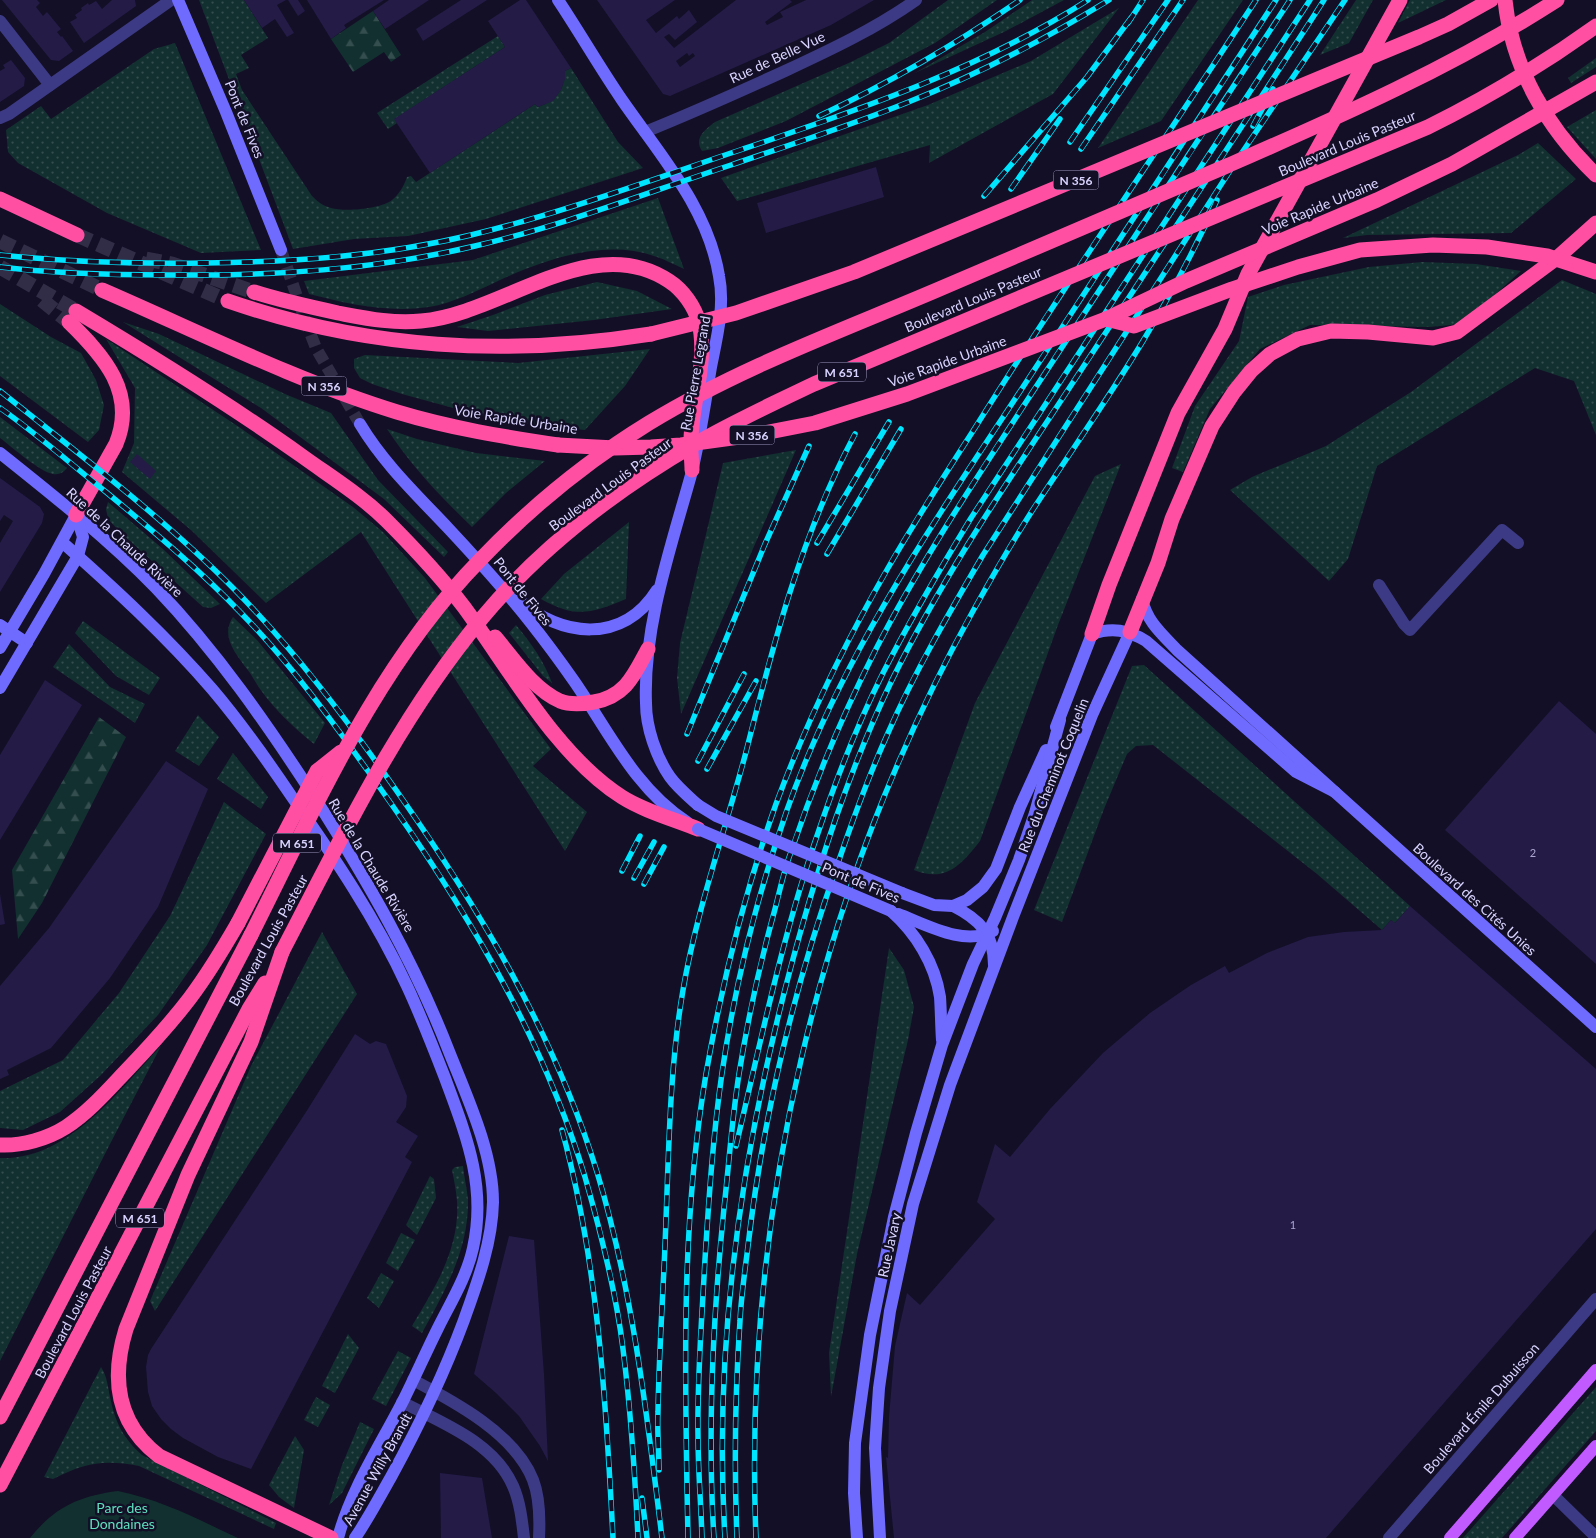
<svg xmlns="http://www.w3.org/2000/svg" width="1596" height="1538" viewBox="0 0 1596 1538" font-family="Lato,sans-serif">
	<defs>
		<pattern id="grass-dots" width="8" height="8" patternUnits="userSpaceOnUse" patternTransform="scale(1.25)"><rect width="8" height="8" fill="#12302f"/><path d="M2 2h.1M6 6h.1" fill="none" stroke="#344d4e" stroke-width="1.8" stroke-linecap="round"/></pattern>
		<pattern id="forest-firs" width="22" height="20" patternUnits="userSpaceOnUse" patternTransform="scale(1.25)"><rect width="22" height="20" fill="#12302f"/><path d="M5 1l3.5 6h-7zM16 11l3.5 6h-7z" fill="#344d4e"/></pattern>
	</defs>
	<rect width="100%" height="100%" fill="#130f26"/>
	<g fill="url(#grass-dots)">
		<path d="M199 0H244L268 38 241 55 249 68 236 74 242 90 312 196C317 201 323 206 331 208 345 212 381 209 392 200 399 194 404 186 407 177L411 176 416 182 535 104 538 107C555 101 565 90 565 71L571 68 618 142 643 168 486 219 408 236 354 239 293 249Z"/>
		<path d="M948 0H997L935 43 786 121 718 148 702 151C693 138 706 129 715 122L851 62 889 43Z"/>
		<polygon points="1032,0 1064,0 1006,31 915,73 985,32"/>
		<polygon points="1198,0 1243,0 1161,121 1098,148"/>
		<polygon points="1356,0 1373,0 1349,43 1320,55"/>
		<polygon points="1410,0 1446,0 1398,23"/>
		<polygon points="1119,8 1053,94 929,163 930,145 737,201 721,178 928,105 1031,61"/>
		<polygon points="498,36 505,47 395,119 397,123 388,129 377,113"/>
		<polygon points="175,43 261,250 201,253 107,213 18,163 8,152 6,130 41,106 51,119 154,49"/>
		<polygon points="1596,58 1596,67 1571,83 1568,78"/>
		<polygon points="1596,110 1596,159 1567,127"/>
		<polygon points="1538,143 1576,179 1511,233 1367,235 1343,238 1518,155"/>
		<path d="M658 198 684 269C675 265 666 260 657 257 606 238 546 259 500 280 477 291 453 303 429 307 389 313 348 304 309 294L304 281 473 260Z"/>
		<polygon points="1422,262 1476,264 1521,271 1463,324 1429,327 1310,325 1260,349 1210,409 1183,472 1172,468 1195,406 1239,341 1248,297 1284,285 1369,267"/>
		<polygon points="1562,280 1596,294 1596,435 1574,381 1535,368 1377,466 1348,559 1329,581 1230,490 1252,477 1326,446 1411,392"/>
		<polygon points="597,282 637,291 672,309 594,320 488,331 457,327 493,315 545,295"/>
		<polygon points="0,304 51,337 81,353 96,380 104,405 99,430 88,442 0,376"/>
		<polygon points="123,322 159,334 285,394 331,413 378,480 448,552 444,557 384,499 261,408"/>
		<polygon points="106,339 239,427 353,507 383,532 425,578 551,749 533,766 587,812 565,851 361,532 266,603 192,531 122,472 134,443 135,388"/>
		<polygon points="650,349 625,386 585,430 535,425 486,417 402,394 372,384 360,378 354,368 354,359 365,355 518,363"/>
		<path d="M0 417 67 468C63 473 59 475 53 474 40 472 12 447 0 438Z"/>
		<path d="M387 429 417 439 476 453 545 461 506 493 472 527C440 496 411 466 387 429Z"/>
		<polygon points="796,450 681,714 677,678 680,643 723,463"/>
		<path d="M1121 464 1058 625 980 841C961 865 946 883 914 870L975 703 1095 476Z"/>
		<polygon points="108,502 163,549 220,604 211,608 203,607 122,534 108,519 106,509"/>
		<path d="M629 522 626 599C592 613 576 619 541 599L564 574Z"/>
		<path d="M233 617 257 640 325 723 314 744C294 728 274 709 260 689 255 682 252 675 247 669 236 654 220 636 233 617Z"/>
		<polygon points="83,621 160,678 149,695 116,676 75,633"/>
		<path d="M516 625C531 643 544 661 552 683L543 676 509 633Z"/>
		<polygon points="69,644 110,687 145,704 135,723 53,667"/>
		<polygon points="1144,665 1410,906 1395,923 1391,920 1382,930 1317,874 1153,745 1136,746 1127,754 1104,809 1062,922 1034,910 1132,666"/>
		<polygon points="198,715 219,737 199,766 175,751"/>
		<polygon points="233,753 268,797 261,809 217,779"/>
		<polygon points="224,802 266,834 207,945 158,1015 100,1076 60,1112 23,1130 0,1128 0,1091 63,1060 119,993 170,916"/>
		<polygon points="322,932 357,994 155,1311 150,1301 251,1066"/>
		<polygon points="889,948 904,970 914,1007 908,1040 857,1254 831,1397 829,1353"/>
		<path d="M161 1046 111 1142 0 1361V1158C68 1161 119 1090 161 1046Z"/>
		<path d="M463 1166C464 1177 467 1188 468 1200 469 1249 445 1291 422 1333L412 1326C435 1287 460 1249 457 1201 456 1190 454 1180 452 1170L455 1167Z"/>
		<polygon points="430,1176 434,1179 436,1198 417,1235 406,1225"/>
		<polygon points="401,1233 415,1240 398,1271 386,1263"/>
		<polygon points="381,1273 394,1281 379,1308 367,1298"/>
		<polygon points="348,1334 359,1348 335,1393 322,1386"/>
		<polygon points="398,1351 411,1358 386,1406 372,1399"/>
		<path d="M101 1367C107 1376 108 1387 110 1397 115 1422 123 1438 142 1455L276 1523 274 1529 139 1466C104 1459 84 1463 53 1479L44 1477Z"/>
		<polygon points="1596,1387 1596,1431 1502,1538 1463,1538"/>
		<polygon points="316,1397 330,1405 318,1427 304,1420"/>
		<polygon points="360,1422 374,1429 342,1493 329,1505 342,1465"/>
		<polygon points="295,1436 304,1450 294,1508 279,1497 269,1485"/>
	</g>
	<g fill="url(#forest-firs)">
		<polygon points="373,11 401,55 391,62 384,52 353,72 331,39"/>
		<polygon points="99,717 126,737 42,903 18,939 12,870"/>
	</g>
	<path fill="#12302f" d="M118 1491C162 1500 197 1519 238 1538H30C55 1507 79 1496 118 1491Z"/>
	<g fill="#241b47" fill-rule="evenodd">
		<polygon points="2,0 37,0 40,3 36,7 43,16 47,12 61,29 57,32 61,37 62,36 73,51 59,61 51,60"/>
		<polygon points="112,0 135,0 136,6 84,43 70,22 77,18 75,15 82,10 81,8 88,3 89,5 96,1 102,9"/>
		<polygon points="244,0 286,0 277,5 294,33 287,37 275,19 262,28"/>
		<polygon points="288,0 298,0 305,11 298,16"/>
		<polygon points="307,0 384,0 344,25 346,28 331,39"/>
		<polygon points="389,0 429,0 385,29 373,11"/>
		<polygon points="461,0 487,0 423,41 416,29"/>
		<polygon points="520,0 526,0 571,68 565,71 565,79 561,90 553,101 538,107 535,104 430,173 394,119 505,47 488,21"/>
		<path d="M597 0H675L646 20 656 33 677 16 679 19 689 10 697 22 675 40 669 34 664 37 674 48 736 0H790L792 2 765 22 767 25 783 17 780 12 806 0H874L831 25 670 96 663 94ZM687 53 689 56 693 53 695 56 680 67 676 61Z"/>
		<polygon points="11,60 25,78 24,86 0,102 0,71 5,68 3,65"/>
		<polygon points="876,167 884,197 766,233 757,203"/>
		<polygon points="137,454 156,471 150,479 130,462"/>
		<polygon points="0,478 40,507 44,514 42,523 0,592 0,543 13,521 4,515 0,521"/>
		<polygon points="45,680 82,705 0,840 0,755"/>
		<polygon points="1559,701 1596,734 1596,964 1445,830"/>
		<polygon points="166,761 208,789 158,907 110,978 51,1048 7,1070 9,1075 0,1079 0,986 49,928"/>
		<polygon points="0,894 5,924 0,925"/>
		<polygon points="1410,906 1596,1069 1596,1229 1326,1538 894,1538 886,1457 888,1458 889,1417 895,1346 907,1293 920,1305 995,1219 977,1202 995,1144 1010,1157 1050,1109 1103,1053 1150,1013 1191,985 1225,966 1229,973 1267,953 1308,937 1344,932 1382,930 1391,920 1395,923"/>
		<polygon points="355,1034 370,1044 376,1041 386,1044 407,1096 406,1107 396,1122 418,1136 405,1157 412,1162 251,1469 218,1457 183,1438 171,1429 161,1419 152,1406 148,1392 146,1367 148,1355 151,1349 306,1112"/>
		<polygon points="509,1236 534,1240 544,1374 548,1461 540,1446 519,1416 496,1393 474,1374"/>
		<polygon points="440,1473 482,1478 492,1538 441,1538"/>
	</g>
	<g fill="none" stroke-linecap="round" stroke-linejoin="round">
		<polyline stroke="#312d47" stroke-width="12" stroke-dasharray="12 6" stroke-linecap="butt" points="281,250 304,317 316,348 360,424"/>
		<g stroke="#312d47" stroke-width="15" stroke-dasharray="15 8" stroke-linecap="butt">
			<polyline points="77,235 228,301"/>
			<polyline points="0,241 102,290"/>
			<polyline points="146,259 172,264 254,292"/>
			<polyline points="0,267 76,311"/>
			<polyline points="42,300 69,322"/>
		</g>
		<g stroke="#3d3a85" stroke-width="12">
			<polyline points="0,21 50,85"/>
			<polyline points="0,118 9,114 171,0"/>
			<path d="M645 132C692 113 739 92 785 71 830 50 875 29 916 0"/>
			<polyline points="1379,585 1404,624 1410,630 1502,530 1518,543"/>
			<path d="M413 1380C455 1402 515 1434 533 1480 540 1498 540 1519 539 1538"/>
			<path d="M402 1402C442 1423 494 1442 513 1486 520 1502 522 1520 524 1538"/>
			<polyline points="1553,1495 1596,1537"/>
			<polyline points="1389,1538 1596,1299"/>
		</g>
		<g stroke="#6f6bff" stroke-width="12">
			<polyline points="178,0 226,112 281,250"/>
			<path d="M558 0C580 33 600 68 622 100 660 155 708 208 719 276 725 306 717 337 711 367 705 403 700 440 691 475 671 547 643 627 646 703 646 727 656 757 670 777 678 788 688 796 698 805"/>
			<path d="M360 424C384 464 417 495 448 528 477 559 505 590 531 623 546 642 560 661 574 681 608 730 635 789 687 822"/>
			<path d="M0 453C54 496 108 539 156 588 217 652 267 724 315 798 367 880 415 963 450 1054 468 1099 493 1153 493 1202 492 1243 478 1281 464 1320 444 1374 419 1426 391 1477 379 1498 368 1519 355 1538"/>
			<path d="M62 542C115 589 166 636 212 689 241 723 267 760 292 797 334 857 376 919 407 986 421 1016 433 1047 445 1078 466 1135 487 1186 473 1248 467 1276 451 1302 438 1328 426 1352 415 1377 403 1401 380 1446 351 1489 338 1538"/>
			<path d="M518 599C561 638 623 644 657 590"/>
			<path d="M1142 599C1147 622 1162 634 1177 650L1596 1027"/>
			<polyline points="0,625 27,643"/>
			<polyline points="0,648 44,574 76,515"/>
			<polyline points="0,688 78,556 83,537 76,515"/>
			<path d="M1056 727 1092 634C1112 627 1128 630 1146 641L1296 772 1335 792"/>
			<polyline points="902,893 934,905 953,906 967,900 983,887 996,869 1020,807 1046,750"/>
			<path d="M953 906C979 919 994 934 994 965"/>
			<path d="M891 911C916 933 935 964 940 997 941 1011 941 1026 942 1040"/>
			<path d="M898 914C925 924 964 947 993 931"/>
			<polyline points="857,1538 854,1493 855,1443 870,1335 894,1217 916,1133 942,1045 973,964 995,918 1019,860 1035,813 1060,720"/>
			<polyline points="880,1538 875,1448 879,1388 890,1311 913,1204 950,1085 1013,917 1092,715 1130,632"/>
		</g>
		<g stroke="#c25bff" stroke-width="12">
			<polyline points="1450,1538 1596,1370"/>
			<polyline points="1515,1538 1596,1446"/>
		</g>
		<g stroke="#ff4fa3" stroke-width="15">
			<path d="M1505 0C1512 68 1547 128 1596 175"/>
			<polyline points="0,199 77,235"/>
			<path d="M102 290C199 332 296 381 397 412 450 428 504 437 558 445"/>
			<path d="M254 292C282 301 310 307 338 313 365 318 393 324 421 321 501 315 591 229 669 281 683 290 695 307 699 323 708 359 692 402 691 439 690 449 692 460 692 470"/>
			<path d="M228 301C367 349 506 357 651 334"/>
			<path d="M76 311C153 357 229 404 302 456 331 477 362 496 387 521 414 548 441 577 464 607 509 668 557 756 622 797 644 811 673 819 698 829"/>
			<path d="M69 322C104 356 137 393 116 444L76 515"/>
			<polyline points="1130,632 1158,563 1172,519 1212,426 1234,392 1251,371 1270,354 1298,339 1331,331 1368,332 1433,338 1457,332 1558,257 1596,223"/>
			<polyline points="1092,634 1109,585 1178,413 1225,329 1248,274 1400,0"/>
			<path d="M495 637C513 658 533 689 560 701 570 705 583 704 594 702 626 696 634 675 648 649"/>
			<path d="M282 952 251 1042 188 1175 126 1329C111 1378 116 1423 159 1456L331 1538"/>
			<path d="M0 1145C22 1146 47 1139 66 1127 89 1112 108 1090 127 1070 149 1047 171 1023 190 998 208 974 223 949 238 923"/>
			<polyline points="0,1417 251,935"/>
			<polyline points="0,1485 249,1009 265,983"/>
		</g>
		<g stroke="#00e5ff" stroke-width="5.5">
			<g id="rail">
				<polyline points="1128,23 1143,0"/>
				<path d="M819 116C889 83 956 44 1020 0"/>
				<polyline points="1253,126 1273,89"/>
				<polyline points="1070,142 1168,0"/>
				<polyline points="1081,149 1183,0"/>
				<polyline points="1011,189 1060,119"/>
				<polyline points="984,196 1087,77 1131,18"/>
				<path d="M0 255C68 262 137 264 205 263 294 262 384 256 471 235 563 213 653 179 743 149 861 109 982 68 1088 0"/>
				<path d="M0 267C56 274 112 275 169 275 272 276 375 270 475 246 562 226 646 193 731 165 789 145 849 126 906 103 977 75 1044 40 1109 0"/>
				<path d="M0 391C80 455 164 518 236 591 296 652 347 720 396 790 479 908 554 1033 597 1172 633 1291 647 1415 662 1538"/>
				<path d="M0 408C37 434 71 464 106 492 153 531 200 570 242 614 291 664 332 721 373 778 461 901 541 1031 585 1177 601 1233 616 1291 623 1349 631 1412 635 1475 638 1538"/>
				<polyline points="817,543 889,422"/>
				<polyline points="827,554 901,429"/>
				<polyline points="687,734 765,544 809,446"/>
				<polyline points="698,761 744,674"/>
				<polyline points="707,769 756,681"/>
				<polyline points="622,871 640,836"/>
				<polyline points="634,878 654,842"/>
				<polyline points="644,884 664,847"/>
				<path d="M562 1130C598 1262 606 1401 613 1538"/>
				<path d="M736 1146C761 1040 783 933 819 830 837 777 858 723 883 673 910 620 940 569 971 518L1310 0"/>
				<path d="M659 1470C659 1451 657 1431 658 1412 659 1347 664 1283 666 1219 669 1143 670 1065 683 990 697 909 725 831 746 752 774 641 801 536 855 434"/>
				<polyline points="642,1498 647,1538"/>
				<path d="M688 1538C685 1383 680 1228 706 1074 722 983 745 891 776 804 806 723 845 643 888 568 915 521 944 476 973 431 1064 286 1162 144 1256 0"/>
				<path d="M702 1538C701 1504 698 1470 698 1436 697 1377 702 1318 705 1259 709 1197 713 1135 722 1073 735 984 757 896 787 810 840 659 933 523 1021 390 1106 260 1192 130 1276 0"/>
				<path d="M714 1538C707 1429 713 1317 724 1208 729 1164 732 1118 739 1074 748 1018 760 963 775 909 780 890 784 870 791 852 814 783 843 714 876 649 921 561 976 479 1030 396 1116 264 1204 133 1290 0"/>
				<path d="M725 1538C713 1343 742 1147 793 959 819 863 849 770 892 680 942 578 1006 484 1068 390 1153 260 1240 131 1324 0"/>
				<path d="M737 1538C734 1466 735 1394 740 1321 741 1299 744 1277 747 1254 762 1121 793 990 838 863 853 819 869 775 888 733 915 671 949 613 983 555L1233 166 1345 0"/>
				<path d="M756 1538C743 1218 817 891 973 611 992 577 1011 544 1032 511 1069 454 1108 399 1143 341 1170 296 1195 249 1217 200"/>
			</g>
		</g>
		<use href="#rail" stroke="#130f26" stroke-width="4" stroke-dasharray="11" stroke-linecap="butt"/>
		<g stroke="#6f6bff" stroke-width="12">
			<polyline points="698,805 716,816 902,893"/>
			<polyline points="698,829 891,911"/>
		</g>
		<g stroke="#ff4fa3" stroke-width="15">
			<polyline points="1106,319 1134,326 1232,289 1298,267 1360,250 1433,245 1487,247 1547,256 1596,272"/>
			<polyline points="651,334 736,313 854,272 1419,37 1448,24 1491,0"/>
			<polyline points="558,445 615,448 651,447 681,445 754,435 815,423 907,394 1106,319 1186,281 1377,200 1452,164 1596,82"/>
			<polyline points="238,923 317,771 341,752"/>
			<path d="M251 935C317 804 377 665 481 559 531 507 587 461 649 423 739 368 841 331 937 290 1035 249 1132 207 1229 165 1341 116 1454 66 1557 0"/>
			<path d="M282 952C342 837 398 719 482 618 540 548 616 490 695 444 733 422 774 403 814 384L1428 127C1487 98 1543 64 1596 26"/>
		</g>
	</g>
	<g text-anchor="middle" dominant-baseline="central" stroke-width="5" stroke-linejoin="round" paint-order="stroke">
		<g font-size="11" fill="#aca6d1">
			<text x="1533" y="852">2</text>
			<text x="1293" y="1224">1</text>
		</g>
		<g fill="#130f26" stroke="#9e99be" stroke-width="1">
			<rect x="1053.5" y="170.5" width="45" height="19" rx="4"/>
			<rect x="818" y="362.5" width="48" height="19" rx="4"/>
			<rect x="301.5" y="376.5" width="45" height="19" rx="4"/>
			<rect x="729.5" y="425.5" width="45" height="19" rx="4"/>
			<rect x="273" y="833.5" width="48" height="19" rx="4"/>
			<rect x="116" y="1208.5" width="48" height="19" rx="4"/>
		</g>
		<g font-size="12" font-weight="bold" fill="#d9d4ff">
			<text x="1076" y="180">N 356</text>
			<text x="842" y="372">M 651</text>
			<text x="324" y="386">N 356</text>
			<text x="752" y="435">N 356</text>
			<text x="297" y="843">M 651</text>
			<text x="140" y="1218">M 651</text>
		</g>
		<g font-size="14" fill="#d9d4ff" stroke="#130f26">
			<text transform="translate(777 57) rotate(-25)">Rue de Belle Vue</text>
			<text transform="translate(245 119) rotate(68)">Pont de Fives</text>
			<text transform="translate(1347 143) rotate(-23)">Boulevard Louis Pasteur</text>
			<text transform="translate(1320 206) rotate(-23)">Voie Rapide Urbaine</text>
			<text transform="translate(973 299) rotate(-23)">Boulevard Louis Pasteur</text>
			<text transform="translate(947 361) rotate(-20)">Voie Rapide Urbaine</text>
			<text transform="translate(695 373) rotate(-80)">Rue Pierre Legrand</text>
			<text transform="translate(516 419) rotate(9)">Voie Rapide Urbaine</text>
			<text transform="translate(610 484) rotate(-36)">Boulevard Louis Pasteur</text>
			<text transform="translate(125 542) rotate(43)">Rue de la Chaude Rivière</text>
			<text transform="translate(523 591) rotate(51)">Pont de Fives</text>
			<text transform="translate(1053 775) rotate(-68)">Rue du Cheminot Coquelin</text>
			<text transform="translate(372 865) rotate(59)">Rue de la Chaude Rivière</text>
			<text transform="translate(861 882) rotate(23)">Pont de Fives</text>
			<text transform="translate(1475 899) rotate(42)">Boulevard des Cités Unies</text>
			<text transform="translate(268 940) rotate(-61)">Boulevard Louis Pasteur</text>
			<text transform="translate(889 1245) rotate(-78)">Rue Javary</text>
			<text transform="translate(73 1312) rotate(-62)">Boulevard Louis Pasteur</text>
			<text transform="translate(1481 1408) rotate(-49)">Boulevard Émile Dubuisson</text>
			<text transform="translate(377 1469) rotate(-61)">Avenue Willy Brandt</text>
		</g>
		<g font-size="14" fill="#5fe0c0" stroke="#130f26">
			<text x="122" y="1507">Parc des<tspan x="122" dy="16">Dondaines</tspan></text>
		</g>
	</g>
</svg>
